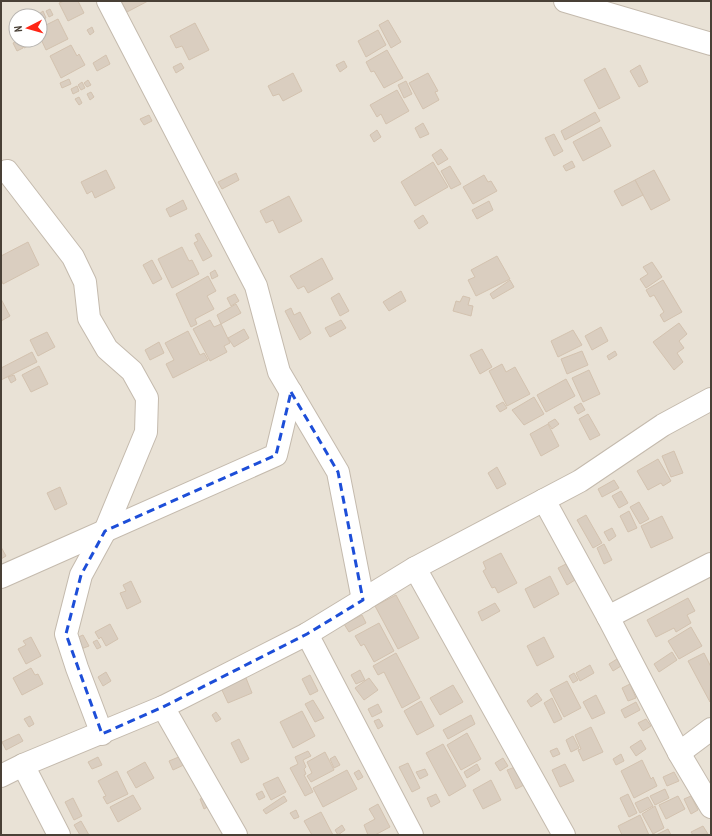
<svg xmlns="http://www.w3.org/2000/svg" width="712" height="836" viewBox="0 0 712 836" font-family="'PT Sans Narrow',sans-serif">
	<rect width="100%" height="100%" fill="#f5f0e8"/>
	<path fill="#e9e2d6" fill-rule="evenodd" d="M1 1H711V835H1ZM16 16H40V40H16Z"/>
	<g fill="#dacec0" stroke="#d3c2af">
		<polygon points="64,1 78,1 84,13 68,21 59,3"/>
		<polygon points="121,1 148,1 127,12"/>
		<polygon points="50,9 53,15 49,17 46,11"/>
		<polygon points="43,11 46,18 42,20 39,14"/>
		<polygon points="58,19 68,39 46,50 40,37 40,28"/>
		<polygon points="388,20 401,42 391,48 379,25"/>
		<polygon points="195,23 209,50 189,60 182,46 176,48 170,36"/>
		<polygon points="92,27 94,32 90,35 87,30"/>
		<polygon points="16,29 16,40 15,41 11,32"/>
		<polygon points="378,30 386,45 366,57 358,41"/>
		<polygon points="19,40 23,48 17,51 13,43"/>
		<polygon points="20,40 35,40 36,42 24,48"/>
		<polygon points="71,45 77,56 79,54 85,65 61,78 50,56"/>
		<polygon points="387,50 403,78 384,88 374,71 371,72 366,62"/>
		<polygon points="106,55 110,64 97,71 93,63"/>
		<polygon points="344,61 347,67 340,72 336,65"/>
		<polygon points="181,63 184,68 176,73 173,67"/>
		<polygon points="640,65 648,82 639,87 630,71"/>
		<polygon points="605,68 620,98 599,109 584,80"/>
		<polygon points="293,73 302,91 283,101 279,94 273,96 268,86"/>
		<polygon points="428,73 438,91 435,92 439,100 423,109 409,83"/>
		<polygon points="69,79 71,84 62,88 60,83"/>
		<polygon points="88,80 91,85 87,87 84,83"/>
		<polygon points="406,81 412,94 404,98 398,85"/>
		<polygon points="82,82 85,88 81,90 78,85"/>
		<polygon points="77,86 79,91 73,94 71,89"/>
		<polygon points="397,90 409,111 386,124 381,114 377,117 370,105"/>
		<polygon points="91,92 94,97 90,100 87,94"/>
		<polygon points="79,97 82,103 79,105 75,99"/>
		<polygon points="595,112 600,121 565,140 561,131"/>
		<polygon points="149,115 152,121 144,125 140,119"/>
		<polygon points="423,123 429,134 420,138 415,128"/>
		<polygon points="601,127 611,146 583,161 573,142"/>
		<polygon points="377,130 381,137 374,142 370,135"/>
		<polygon points="554,134 563,151 554,156 545,138"/>
		<polygon points="441,149 448,159 438,165 432,155"/>
		<polygon points="572,161 575,167 566,171 563,166"/>
		<polygon points="433,162 448,187 415,206 401,182"/>
		<polygon points="450,166 461,184 451,189 441,171"/>
		<polygon points="106,170 115,188 95,198 92,191 87,194 81,182"/>
		<polygon points="654,170 670,200 651,210 635,180"/>
		<polygon points="236,173 239,180 222,189 218,182"/>
		<polygon points="484,175 488,182 491,181 497,191 473,204 463,187"/>
		<polygon points="635,180 643,195 622,206 614,191"/>
		<polygon points="289,196 302,221 279,233 273,220 266,223 260,211"/>
		<polygon points="183,200 187,209 170,217 166,209"/>
		<polygon points="489,201 493,210 477,219 472,210"/>
		<polygon points="423,215 428,223 419,229 414,221"/>
		<polygon points="199,233 212,256 203,261 194,243 198,241 195,235"/>
		<polygon points="28,242 39,265 3,284 1,279 1,256"/>
		<polygon points="182,247 189,261 192,260 199,274 172,288 158,259"/>
		<polygon points="497,256 510,279 476,296 468,280 475,277 471,270"/>
		<polygon points="322,258 333,279 308,293 304,286 298,289 290,276"/>
		<polygon points="152,260 162,279 153,284 143,265"/>
		<polygon points="652,262 662,277 646,288 640,279 648,274 643,267"/>
		<polygon points="215,270 218,276 212,279 210,273"/>
		<polygon points="208,276 216,291 207,296 214,309 195,319 197,324 191,327 176,294"/>
		<polygon points="510,280 514,287 493,299 490,294"/>
		<polygon points="663,280 682,312 664,322 660,315 664,312 654,295 650,297 646,290"/>
		<polygon points="401,291 406,301 389,311 383,302"/>
		<polygon points="339,293 349,311 340,316 331,298"/>
		<polygon points="235,294 239,301 231,306 227,298"/>
		<polygon points="463,296 470,298 468,305 473,306 471,316 453,311 456,301 460,302"/>
		<polygon points="1,299 10,316 1,321"/>
		<polygon points="236,304 241,313 221,324 217,315"/>
		<polygon points="291,308 294,315 300,312 311,333 300,340 285,311"/>
		<polygon points="210,320 214,327 221,324 230,343 224,346 227,352 210,361 193,329"/>
		<polygon points="341,320 346,328 330,337 325,328"/>
		<polygon points="679,323 687,334 679,341 684,348 677,353 683,362 674,370 653,342"/>
		<polygon points="601,327 608,341 592,350 585,336"/>
		<polygon points="244,329 249,338 234,347 228,338"/>
		<polygon points="573,330 582,345 558,357 551,341"/>
		<polygon points="188,331 200,355 204,353 208,360 173,378 166,364 174,360 165,343"/>
		<polygon points="47,332 55,347 38,356 30,340"/>
		<polygon points="159,342 164,353 150,360 145,350"/>
		<polygon points="482,349 492,367 480,374 470,355"/>
		<polygon points="582,351 588,365 567,374 561,359"/>
		<polygon points="615,351 617,355 609,360 607,356"/>
		<polygon points="32,352 37,362 1,380 1,368"/>
		<polygon points="502,364 506,372 515,367 530,394 507,406 489,371"/>
		<polygon points="39,366 48,384 31,392 22,375"/>
		<polygon points="589,370 600,394 583,402 572,378"/>
		<polygon points="14,375 16,380 11,383 8,377"/>
		<polygon points="566,379 575,396 546,412 537,395"/>
		<polygon points="534,397 544,414 524,425 512,410"/>
		<polygon points="503,402 507,408 500,412 496,406"/>
		<polygon points="581,403 585,410 578,414 574,407"/>
		<polygon points="588,414 600,435 590,440 579,419"/>
		<polygon points="555,419 559,424 552,429 548,423"/>
		<polygon points="548,424 559,446 541,456 530,434"/>
		<polygon points="674,451 683,473 671,477 662,456"/>
		<polygon points="658,459 671,481 663,486 661,483 648,490 637,471"/>
		<polygon points="497,467 506,484 497,489 488,473"/>
		<polygon points="614,480 619,488 602,497 598,489"/>
		<polygon points="60,487 67,504 55,510 47,493"/>
		<polygon points="621,491 628,503 619,508 612,496"/>
		<polygon points="639,502 649,519 640,524 630,507"/>
		<polygon points="629,511 637,528 628,532 620,516"/>
		<polygon points="586,515 602,543 593,548 577,520"/>
		<polygon points="662,516 673,538 651,548 641,526"/>
		<polygon points="612,528 616,536 609,541 604,532"/>
		<polygon points="604,544 612,560 604,564 597,548"/>
		<polygon points="1,547 6,556 1,559"/>
		<polygon points="501,553 517,583 498,593 495,587 492,588 483,571 486,569 483,562"/>
		<polygon points="566,564 575,580 567,585 558,568"/>
		<polygon points="550,576 559,594 534,608 525,589"/>
		<polygon points="131,581 141,602 127,609 120,593 126,591 123,585"/>
		<polygon points="396,595 419,638 398,649 375,606"/>
		<polygon points="688,598 695,611 687,615 691,623 676,632 674,628 656,637 647,620"/>
		<polygon points="495,603 500,611 482,621 478,612"/>
		<polygon points="362,615 366,623 349,632 344,624"/>
		<polygon points="379,623 394,651 374,662 364,644 361,646 355,636"/>
		<polygon points="110,624 118,639 106,646 101,637 99,639 95,632"/>
		<polygon points="691,627 702,646 679,659 668,641"/>
		<polygon points="83,635 89,646 81,649 76,638"/>
		<polygon points="31,637 41,656 26,664 18,649 26,645 23,641"/>
		<polygon points="544,637 554,657 537,666 527,646"/>
		<polygon points="97,640 101,647 97,649 93,642"/>
		<polygon points="672,652 677,660 659,672 654,664"/>
		<polygon points="396,653 420,698 402,708 384,672 378,675 373,666"/>
		<polygon points="704,653 711,667 710,702 688,661"/>
		<polygon points="617,659 621,666 613,671 609,664"/>
		<polygon points="590,665 594,673 580,681 576,673"/>
		<polygon points="31,668 35,675 38,674 43,684 22,695 13,678"/>
		<polygon points="360,670 365,680 356,684 351,675"/>
		<polygon points="106,672 111,681 103,686 98,677"/>
		<polygon points="574,673 578,680 573,683 569,676"/>
		<polygon points="310,675 318,691 310,695 302,679"/>
		<polygon points="246,678 252,693 228,703 221,688"/>
		<polygon points="369,678 378,690 364,700 355,688"/>
		<polygon points="567,681 581,708 564,717 550,690"/>
		<polygon points="630,684 636,698 628,701 622,688"/>
		<polygon points="453,685 463,702 440,715 430,698"/>
		<polygon points="537,693 542,700 531,707 527,701"/>
		<polygon points="596,695 605,713 592,719 583,702"/>
		<polygon points="552,698 562,719 554,723 544,703"/>
		<polygon points="313,700 324,718 315,722 305,704"/>
		<polygon points="421,701 434,726 417,735 404,711"/>
		<polygon points="636,702 640,710 625,718 621,710"/>
		<polygon points="378,704 382,712 372,717 368,709"/>
		<polygon points="302,711 315,736 293,748 280,722"/>
		<polygon points="216,712 221,719 216,722 212,715"/>
		<polygon points="471,715 475,724 448,739 443,730"/>
		<polygon points="30,716 34,724 29,727 24,719"/>
		<polygon points="379,719 383,726 378,729 374,721"/>
		<polygon points="646,719 651,726 643,731 638,723"/>
		<polygon points="591,727 603,752 583,761 578,750 581,749 575,735"/>
		<polygon points="467,733 481,759 461,770 447,745"/>
		<polygon points="19,734 23,741 6,750 2,742"/>
		<polygon points="573,736 579,748 571,752 566,740"/>
		<polygon points="239,739 249,759 241,763 231,743"/>
		<polygon points="641,740 646,749 636,756 630,747"/>
		<polygon points="443,744 466,786 449,796 426,753"/>
		<polygon points="557,748 560,754 553,757 550,751"/>
		<polygon points="308,751 311,756 303,760 306,767 304,769 306,774 304,775 313,792 305,796 290,768 298,764 295,757"/>
		<polygon points="325,752 334,770 311,782 307,776 312,773 307,762"/>
		<polygon points="186,754 190,762 173,770 169,761"/>
		<polygon points="621,754 624,761 616,765 613,759"/>
		<polygon points="335,756 340,765 334,768 330,759"/>
		<polygon points="98,757 102,765 92,769 88,762"/>
		<polygon points="503,758 508,766 500,771 495,763"/>
		<polygon points="642,760 651,779 653,777 657,786 634,798 621,771"/>
		<polygon points="145,762 154,778 136,788 127,772"/>
		<polygon points="408,763 420,788 412,792 399,767"/>
		<polygon points="477,764 480,770 467,778 464,772"/>
		<polygon points="565,764 574,781 560,787 552,770"/>
		<polygon points="515,767 524,785 516,789 507,770"/>
		<polygon points="425,769 428,775 420,779 416,772"/>
		<polygon points="347,770 357,789 323,807 313,788"/>
		<polygon points="359,770 363,777 358,780 354,773"/>
		<polygon points="117,771 128,794 107,804 103,797 106,796 98,781"/>
		<polygon points="674,772 679,781 667,786 663,777"/>
		<polygon points="278,777 286,792 271,800 263,784"/>
		<polygon points="491,780 501,800 483,809 473,790"/>
		<polygon points="665,789 669,798 655,805 650,796"/>
		<polygon points="262,791 265,797 259,800 256,794"/>
		<polygon points="436,794 440,802 431,807 427,798"/>
		<polygon points="628,794 637,813 629,817 620,798"/>
		<polygon points="133,795 141,809 118,822 110,807"/>
		<polygon points="206,796 211,805 204,809 200,799"/>
		<polygon points="284,796 287,801 266,814 263,810"/>
		<polygon points="678,796 685,809 666,819 659,805"/>
		<polygon points="691,796 698,810 691,814 684,799"/>
		<polygon points="648,797 653,806 640,813 635,803"/>
		<polygon points="73,798 82,816 74,820 65,802"/>
		<polygon points="378,804 390,827 375,835 368,835 364,825 375,819 369,809"/>
		<polygon points="655,806 664,828 653,834 642,814"/>
		<polygon points="296,810 299,817 294,819 290,813"/>
		<polygon points="321,812 333,835 312,835 304,821"/>
		<polygon points="640,815 649,835 622,835 618,826"/>
		<polygon points="81,821 89,835 80,835 74,825"/>
		<polygon points="342,825 345,830 338,835 335,830"/>
		<polygon points="703,826 708,834 693,835 691,832"/>
		<polygon points="668,829 671,835 656,835"/>
	</g>
	<g fill="none" stroke-linecap="round" stroke-linejoin="round">
		<g stroke="#c4baad" stroke-width="24">
			<g id="minor">
				<polyline points="108,1 256,286 279,372 338,472 363,600"/>
				<polyline points="565,1 711,44"/>
				<polyline points="7,171 73,257 85,282 89,318 107,349 132,371 147,398 146,432 105,531 81,575 66,634 77,668 102,734"/>
				<polyline points="544,500 608,617 679,753 711,807"/>
				<polyline points="415,568 564,835"/>
				<polyline points="1,577 276,455 291,392"/>
				<polyline points="608,617 711,564"/>
				<polyline points="307,634 412,835"/>
				<polyline points="163,707 236,835"/>
				<polyline points="679,753 711,729"/>
				<polyline points="23,765 59,835"/>
				<polyline points="1,776 23,765 163,707 307,634 415,568 580,481 663,425 711,399"/>
			</g>
		</g>
		<use href="#minor" stroke="#fff" stroke-width="22"/>
	</g>
	<path fill="none" stroke="#1d4ed8" stroke-width="3" stroke-dasharray="8 5" stroke-linejoin="round" d="M291 392 338 472 363 600 307 634 163 707 102 734 66 634 81 575 105 531 276 455Z"/>
	<rect width="712" height="836" fill="none" stroke="#494036" stroke-width="4"/>
	<g transform="translate(28 28) rotate(264)"><circle r="19" fill="#ffffff" stroke="#b6b3af"/>
	<path d="M0-3L7 15L0 10L-7 15Z" fill="#ff2515"/>
	<text y="-6" font-size="11" font-weight="bold" text-anchor="middle" fill="#494036">N</text>
	</g>
</svg>
